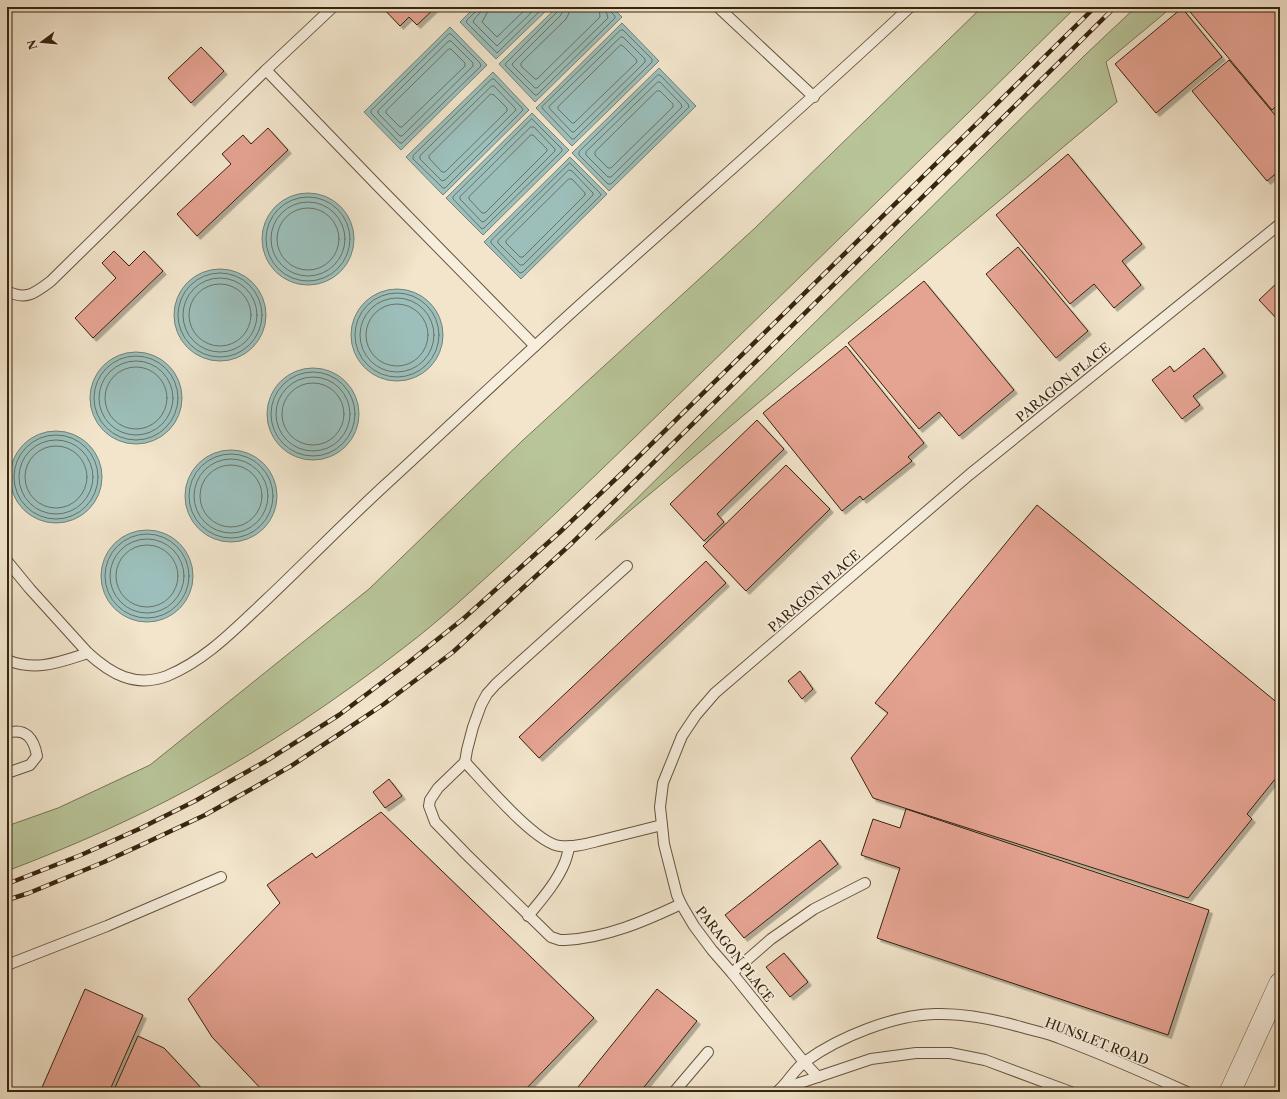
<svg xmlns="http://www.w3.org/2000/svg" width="1287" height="1099" viewBox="0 0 1287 1099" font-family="'Libre Caslon Text',serif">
	<defs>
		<filter id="shadow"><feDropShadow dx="3.5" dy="3.5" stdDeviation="0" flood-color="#0004"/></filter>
	</defs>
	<rect width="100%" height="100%" fill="#f2e5cc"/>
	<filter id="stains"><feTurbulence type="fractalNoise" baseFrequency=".005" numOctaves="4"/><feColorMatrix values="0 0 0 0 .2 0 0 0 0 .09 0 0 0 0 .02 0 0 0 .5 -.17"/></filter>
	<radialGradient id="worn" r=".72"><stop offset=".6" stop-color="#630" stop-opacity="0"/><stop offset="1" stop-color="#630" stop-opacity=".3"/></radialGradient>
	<g fill="#b8c599" stroke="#787554">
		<path d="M982 7H1076C952 129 827 251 702 372 635 437 569 502 501 564 470 592 439 621 406 646 338 699 266 747 191 788 132 820 70 847 7 871V826L58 808 150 765 369 589 522 441 755 228Z"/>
		<polygon points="1136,7 1172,7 1106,62 1117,102 595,540 1085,55"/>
	</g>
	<g fill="#9cbfbb" stroke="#748176">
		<polygon points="475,7 550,7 496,59 460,22"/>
		<polygon points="557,7 612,7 622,17 535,102 499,64"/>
		<polygon points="622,23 659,61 572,146 536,108"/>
		<polygon points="450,27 487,65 401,150 364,112"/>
		<polygon points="659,68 696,106 609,191 572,153"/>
		<polygon points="493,72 529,110 443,195 406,157"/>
		<polygon points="532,113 569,150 483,235 446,198"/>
		<polygon points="570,157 607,194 521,279 484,242"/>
		<circle cx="308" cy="239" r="46"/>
		<circle cx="220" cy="315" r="46"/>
		<circle cx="397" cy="335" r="46"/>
		<circle cx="136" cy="398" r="46"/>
		<circle cx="313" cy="414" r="46"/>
		<circle cx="56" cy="477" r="46"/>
		<circle cx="231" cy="496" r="46"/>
		<circle cx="147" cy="576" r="46"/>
	</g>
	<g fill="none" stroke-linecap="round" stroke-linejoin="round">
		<g stroke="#6a7264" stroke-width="1">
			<polyline points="477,7 476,11 467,20 466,22 497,53 544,7"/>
			<path d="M482 7C482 14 475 16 473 22L497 46 537 7"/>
			<polyline points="488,7 487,13 482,22 497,37 528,7"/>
			<polyline points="559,7 558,11 505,64 506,66 535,95 537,95 615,18 615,16 610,11 610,7"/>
			<polyline points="564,7 561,15 512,64 513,66 535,88 537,88 608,18 605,7"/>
			<polyline points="570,7 569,13 566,19 521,63 521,66 535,79 537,79 600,17 599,7"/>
			<polygon points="621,30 623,30 652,59 652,62 574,139 572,139 543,109 542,107"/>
			<polygon points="449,34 451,34 480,63 481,66 402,143 400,143 371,113 371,111"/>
			<polygon points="621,37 623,37 645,59 645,62 574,132 572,132 550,109 549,107"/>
			<polygon points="449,41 451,41 473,63 473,66 402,136 400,136 378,113 378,111"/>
			<polygon points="621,45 623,46 636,59 637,62 574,123 572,123 558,109 558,107"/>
			<polygon points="449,49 451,49 465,63 465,66 402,127 400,127 386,113 386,111"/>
			<polygon points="658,75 660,75 688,104 689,107 611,184 608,184 579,155 579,152"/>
			<polygon points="492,79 494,79 522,108 523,110 445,188 443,188 413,159 413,156"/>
			<polygon points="658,82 660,82 681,104 682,107 611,177 608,177 586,155 586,152"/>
			<polygon points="492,86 494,86 515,108 516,110 445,180 442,181 420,159 420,156"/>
			<polygon points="657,91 660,91 673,104 673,107 611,168 608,168 595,155 595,152"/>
			<polygon points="491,94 494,95 507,108 507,111 445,172 442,172 429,158 429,156"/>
			<polygon points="532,119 562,149 562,151 484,228 482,229 453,199 453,197"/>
			<polygon points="531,127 534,127 555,149 555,151 485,221 482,222 460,199 460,197"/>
			<polygon points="531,135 533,135 547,149 547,151 485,213 482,213 469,199 469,197"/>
			<polygon points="570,163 600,193 601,195 523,272 520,273 491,243 491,241"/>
			<polygon points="569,170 572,171 593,193 593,195 523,265 520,265 498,243 498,241"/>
			<polygon points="569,179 572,179 585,193 585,195 523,257 520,257 506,243 506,241"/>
			<circle cx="308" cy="239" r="42"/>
			<circle cx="308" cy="239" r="37"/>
			<circle cx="308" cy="239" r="31"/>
			<circle cx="220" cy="315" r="42"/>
			<circle cx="220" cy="315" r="37"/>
			<circle cx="220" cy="315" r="31"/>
			<circle cx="397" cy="335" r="42"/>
			<circle cx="397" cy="335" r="37"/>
			<circle cx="397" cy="335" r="31"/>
			<circle cx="136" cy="398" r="42"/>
			<circle cx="136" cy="398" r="37"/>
			<circle cx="136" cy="398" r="31"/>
			<circle cx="313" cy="414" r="42"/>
			<circle cx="313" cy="414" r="37"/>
			<circle cx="313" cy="414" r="31"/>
			<circle cx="56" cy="477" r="42"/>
			<circle cx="56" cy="477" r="37"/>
			<circle cx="56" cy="477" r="31"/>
			<circle cx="231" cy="496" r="42"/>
			<circle cx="231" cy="496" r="37"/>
			<circle cx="231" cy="496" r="31"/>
			<circle cx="147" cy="576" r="42"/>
			<circle cx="147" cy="576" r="37"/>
			<circle cx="147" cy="576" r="31"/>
		</g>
	</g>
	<g fill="#e5a392" stroke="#37250e" filter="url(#shadow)">
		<polygon points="382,7 436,7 417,25 409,17 400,26"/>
		<polygon points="1186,7 1280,7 1280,103 1272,110"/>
		<polygon points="1182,8 1222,57 1156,113 1115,64"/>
		<polygon points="201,47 224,71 191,103 168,78"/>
		<polygon points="1229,60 1280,121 1280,170 1267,181 1192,91"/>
		<polygon points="268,128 288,150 197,236 177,214 231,164 222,154 243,135 251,144"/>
		<polygon points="1068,154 1142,244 1122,261 1141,285 1114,308 1094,284 1070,304 996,215"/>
		<polygon points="1018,247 1088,331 1056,358 986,274"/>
		<polygon points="114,251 129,266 144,251 163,271 93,338 75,318 116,278 102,263"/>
		<polygon points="1280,280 1280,322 1259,300"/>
		<polygon points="924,281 1014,390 959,436 939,412 919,429 848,343"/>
		<polygon points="846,346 924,443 908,457 912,461 863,500 860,496 842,511 763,413"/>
		<polygon points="1204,348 1223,373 1193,396 1200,405 1182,419 1152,380 1170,366 1174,372"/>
		<polygon points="757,420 784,449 717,514 724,522 704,541 670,504"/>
		<polygon points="786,465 830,509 746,591 703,546"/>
		<polygon points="1037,505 1280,705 1280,773 1247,814 1252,819 1188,898 873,798 851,758 888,713 875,703"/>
		<polygon points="706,561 726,583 539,758 519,737"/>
		<polygon points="800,671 813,689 802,699 788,681"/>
		<polygon points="389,779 402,796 385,808 373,792"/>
		<polygon points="906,809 1209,910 1168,1035 877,938 900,868 861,855 873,819 900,828"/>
		<polygon points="381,812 594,1018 523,1092 264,1092 212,1037 188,999 280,903 267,885 312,853 316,858"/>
		<polygon points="820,840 838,864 744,938 725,915"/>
		<polygon points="784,953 808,982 790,997 766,967"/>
		<polygon points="85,989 143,1015 109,1092 40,1092"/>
		<polygon points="657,989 697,1021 640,1092 574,1092"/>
		<polygon points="138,1036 164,1048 205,1092 113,1092"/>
	</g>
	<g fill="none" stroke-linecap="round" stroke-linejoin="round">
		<g stroke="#66553e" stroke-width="12">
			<g id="lane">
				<polyline points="718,7 814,97"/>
				<polyline points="266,70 333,7"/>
				<path d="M7 291C26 301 35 293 51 281L266 70 377 185 535 346"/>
				<path d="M7 561 30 589 88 653C111 674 135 688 167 676 206 660 236 628 266 600 306 562 344 523 384 486 457 419 528 351 601 286 704 193 809 102 910 7"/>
				<path d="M627 566 518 664 496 684 487 694 481 705 473 727 467 750 465 762 438 788 430 800 429 806 435 822 466 854 551 937 560 940H565C606 938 645 921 681 904"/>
				<path d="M7 660C36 672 60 662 88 653"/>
				<path d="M7 733C26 727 34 739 37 756L30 765 7 773"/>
				<path d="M465 762C483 781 536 844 560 846 574 848 589 843 602 840 622 835 642 830 662 825"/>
				<path d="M528 916C542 899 557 882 565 862 567 857 568 851 570 846"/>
				<polyline points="7,965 107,926 221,877"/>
				<polyline points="732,973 771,939 814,909 865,883"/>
				<polyline points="818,1077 804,1062 732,973 712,950 694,926 681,904 677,895 664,844 662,825 660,807 663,783 682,736 696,715 715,693 969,475 1280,224"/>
				<polyline points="779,1090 871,1059 916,1053 950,1053 985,1060 1071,1092"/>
				<polyline points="674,1092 708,1052"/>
				<path d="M777 1092C788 1083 794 1069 806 1061 839 1037 894 1015 935 1014 965 1013 993 1019 1021 1027 1034 1031 1047 1033 1059 1038 1102 1054 1145 1073 1187 1092"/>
			</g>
		</g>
		<g stroke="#66553e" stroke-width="22">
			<polyline id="street" points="1230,1092 1280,983"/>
		</g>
		<use href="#lane" stroke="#f7eede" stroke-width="10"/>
		<use href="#street" stroke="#f7eede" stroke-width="21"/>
		<g stroke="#37250e" stroke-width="4.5">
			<g id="rail">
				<polyline points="7,884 81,855 139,829 195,801 266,761 339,715 404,666 463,619 560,532 623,472 1095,7"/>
				<polyline points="7,900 29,893 104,862 139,846 205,815 255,787 291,766 338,735 384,704 453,652 572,543 1115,7"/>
			</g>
		</g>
		<use href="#rail" stroke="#f7eede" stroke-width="3" stroke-dasharray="9" stroke-linecap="butt"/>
	</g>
	<g text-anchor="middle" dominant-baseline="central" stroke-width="3.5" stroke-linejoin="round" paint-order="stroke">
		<g font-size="13" fill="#37250e" stroke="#f7eede">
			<text transform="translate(1063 382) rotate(-39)">PARAGON PLACE</text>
			<text transform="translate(814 591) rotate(-41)">PARAGON PLACE</text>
			<text transform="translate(735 954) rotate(52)">PARAGON PLACE</text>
			<text transform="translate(1097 1041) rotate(21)">HUNSLET ROAD</text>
		</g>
	</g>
	<rect width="1287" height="1099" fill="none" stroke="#f2e5cc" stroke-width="24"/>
	<rect x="8" y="8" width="1271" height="1083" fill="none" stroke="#37250e" stroke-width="2"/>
	<rect x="12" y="12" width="1263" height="1075" fill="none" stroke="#37250e"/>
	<g transform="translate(42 42) rotate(254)" stroke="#f7eede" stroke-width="3" paint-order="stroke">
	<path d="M0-3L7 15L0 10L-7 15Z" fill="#37250e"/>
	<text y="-6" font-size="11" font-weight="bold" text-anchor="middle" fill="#37250e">N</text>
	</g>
	<rect width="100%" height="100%" filter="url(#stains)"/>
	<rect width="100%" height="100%" fill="url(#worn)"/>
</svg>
